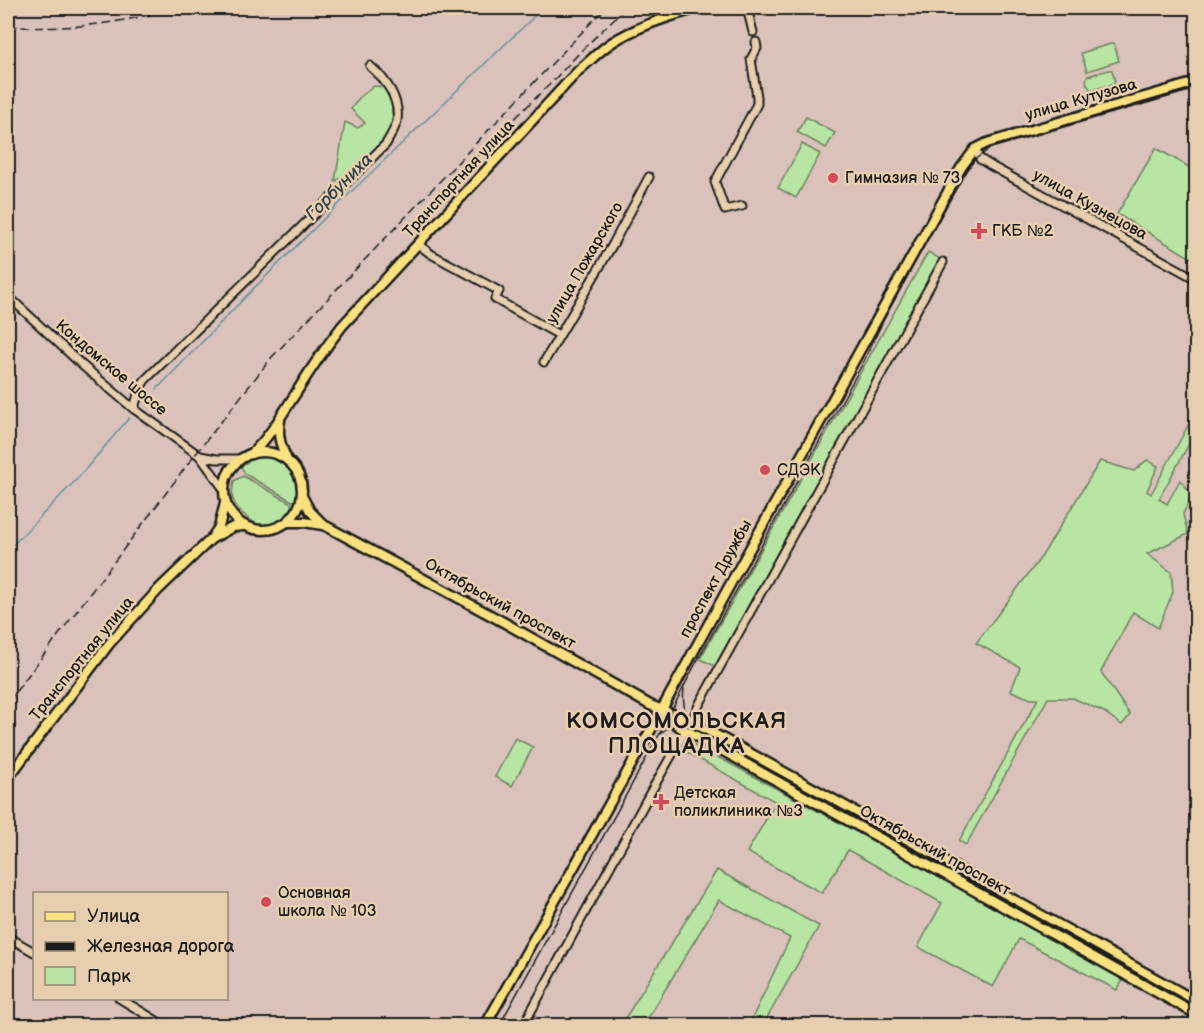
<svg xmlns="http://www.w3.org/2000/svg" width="1204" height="1033" viewBox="0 0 1204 1033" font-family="'Balsamiq Sans',sans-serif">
	<rect width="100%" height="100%" fill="#dac2bb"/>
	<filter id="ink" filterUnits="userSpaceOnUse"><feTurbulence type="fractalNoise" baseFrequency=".0167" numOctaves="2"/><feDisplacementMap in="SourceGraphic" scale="12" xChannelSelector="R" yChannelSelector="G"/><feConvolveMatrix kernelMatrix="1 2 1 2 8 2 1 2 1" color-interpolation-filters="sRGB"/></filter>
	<g filter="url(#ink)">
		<g fill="#b8e5a3" stroke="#6a8060" stroke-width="1.5">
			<polygon points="1114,43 1119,61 1087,71 1081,53"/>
			<path d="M1109 70H1112L1115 81 1114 84 1091 90C1087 85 1085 83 1087 76Z"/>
			<polygon points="374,86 384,87 391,100 393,119 389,133 369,155 348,175 335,181 345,122 358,128 365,123 351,109 359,98"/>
			<polygon points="806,117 835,133 826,148 797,132"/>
			<polygon points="802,144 820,154 796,198 778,188"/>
			<polygon points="1156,148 1196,171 1196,261 1117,214"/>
			<polygon points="928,252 940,259 715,666 700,659"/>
			<polygon points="1196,411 1196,431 1159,499 1167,504 1180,480 1192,495 1183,514 1188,534 1147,554 1171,572 1173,592 1158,628 1133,612 1101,672 1130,715 1122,725 1104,712 1073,698 1048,698 966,845 959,841 1038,699 1031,699 1011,691 1020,667 976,643 1042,556 1100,461 1134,471 1147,460 1158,466 1147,491 1151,494"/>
			<path d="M264 455C269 456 275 457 279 459 295 466 300 484 298 500L292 501 245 474 241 466 251 459Z"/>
			<path d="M243 476 291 503 293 512C288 517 281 523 274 526 259 530 237 513 233 499 231 494 233 487 234 481Z"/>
			<polygon points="515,738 533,747 512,786 495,777"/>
			<polygon points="690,743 699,747 1125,977 1117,990 1019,939 993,987 918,947 942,903 848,850 822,893 747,852 776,802 683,750 687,744"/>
			<polygon points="717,870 819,926 763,1025 749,1025 790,938 719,900 644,1025 621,1025"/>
		</g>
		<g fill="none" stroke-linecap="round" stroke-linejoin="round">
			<g stroke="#63909e" stroke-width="1.5">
				<polyline points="157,389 253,289 348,195 543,8"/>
				<polyline points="8,550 78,478 129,418"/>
			</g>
			<g stroke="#1c1c1c" stroke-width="11">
				<g id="minor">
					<polyline points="747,8 753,32"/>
					<polyline points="975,149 980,159 993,167 1196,279"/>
					<polyline points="742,206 725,210 715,182 757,104 757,97 751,59 757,48 756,42"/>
					<polyline points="419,245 431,254 499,291 495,299 559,335"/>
					<polyline points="8,296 83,366 134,409 200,456 223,488"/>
					<polyline points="544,362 613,244 649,177"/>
					<path d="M134 409 139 390 145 380 386 144C390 137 395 129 397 121 400 99 386 80 370 66"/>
					<polyline points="200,456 217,459 241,459"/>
					<polyline points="691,722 700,703 943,262"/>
					<polyline points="8,937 34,952"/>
					<polyline points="119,998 165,1026"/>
					<polyline points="523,1026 649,795 686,730"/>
				</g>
			</g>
			<g stroke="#1c1c1c" stroke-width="13">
				<g id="major">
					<path d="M280 421C277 436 281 446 287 460"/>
					<circle cx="263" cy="491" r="39"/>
					<path d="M251 454C270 437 282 414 296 393 310 370 325 348 342 326L578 71C589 62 599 51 611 43 637 26 669 16 699 8"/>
					<polyline points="302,496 310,511 324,525 505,623 650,705 690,721 757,757 1196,1001"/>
					<polyline points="288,522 304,522 323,525"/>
					<polyline points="213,536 219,527 225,503"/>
					<polyline points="662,711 670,720 680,727 1196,1014"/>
					<polyline points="8,778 109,644 159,589 211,539 233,527 243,526"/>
					<polyline points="485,1026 649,733 738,570 961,168 975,149 987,143 1196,82"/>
				</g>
			</g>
			<use href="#minor" stroke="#e7ceaf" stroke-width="7"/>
			<use href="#major" stroke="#fae180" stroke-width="8"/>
			<g stroke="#1c1c1c" stroke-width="1.5">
				<path d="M684 689C682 704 686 719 696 730"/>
				<path d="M660 734C670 724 680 723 693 728L942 864 1196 1006"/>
				<polyline points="499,1026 659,735 696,663 863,363 883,321 949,199 974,160 991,148 1196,89"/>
			</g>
			<g stroke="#1c1c1c" stroke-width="1.5" stroke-dasharray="9 4.5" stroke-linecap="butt">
				<path d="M8 26C66 31 122 23 178 8"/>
				<polyline points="438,194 553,81 581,51 625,8"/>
				<polyline points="8,702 191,460 272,357 605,8"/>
			</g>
		</g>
	</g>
	<g fill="#d1495b" stroke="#e7ceaf" stroke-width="2">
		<circle cx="833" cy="178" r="6"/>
		<path d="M976 222h6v6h6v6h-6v6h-6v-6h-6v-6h6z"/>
		<circle cx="765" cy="470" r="6"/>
		<path d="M658 793h6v6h6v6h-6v6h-6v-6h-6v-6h6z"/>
		<circle cx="266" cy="902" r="6"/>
	</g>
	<g text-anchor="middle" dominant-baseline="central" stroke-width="5" stroke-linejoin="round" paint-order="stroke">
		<g font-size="16" fill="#1c1c1c" stroke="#e7ceaf">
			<text transform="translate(1081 100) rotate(-16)">улица Кутузова</text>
			<text transform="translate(459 179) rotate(-47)">Транспортная улица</text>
			<text transform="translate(1090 205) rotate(29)">улица Кузнецова</text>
			<text transform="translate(585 263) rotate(-60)">улица Пожарского</text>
			<text transform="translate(111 368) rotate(40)">Кондомское шоссе</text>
			<text transform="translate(716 579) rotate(-61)">проспект Дружбы</text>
			<text transform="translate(500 604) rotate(29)">Октябрьский проспект</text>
			<text transform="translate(82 659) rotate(-51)">Транспортная улица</text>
			<text transform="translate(935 851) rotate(29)">Октябрьский проспект</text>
		</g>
		<g font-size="16" fill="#1c1c1c" stroke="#e7ceaf" text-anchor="start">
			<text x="845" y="178">Гимназия № 73</text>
			<text x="992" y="231">ГКБ №2</text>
			<text x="777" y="470">СДЭК</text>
			<text x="674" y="793">Детская<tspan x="674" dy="18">поликлиника №3</tspan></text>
			<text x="278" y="893">Основная<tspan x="278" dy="18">школа № 103</tspan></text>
		</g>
		<g font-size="18" font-style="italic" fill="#344347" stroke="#e7ceaf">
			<text transform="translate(339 187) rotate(-45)">Горбуниха</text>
		</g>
		<g font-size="22" font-weight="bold" letter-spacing="1.5" fill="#1c1c1c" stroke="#e7ceaf">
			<text x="677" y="721">КОМСОМОЛЬСКАЯ<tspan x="677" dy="25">ПЛОЩАДКА</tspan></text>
		</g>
	</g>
	<rect width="1204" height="1033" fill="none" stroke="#e7ceaf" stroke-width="30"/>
	<rect x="15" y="15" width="1174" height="1003" fill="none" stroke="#1c1c1c" stroke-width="2" filter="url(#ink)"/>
	<rect x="33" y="892" width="195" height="108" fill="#e7ceaf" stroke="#968774" stroke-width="1.5"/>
	<rect x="45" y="912" width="30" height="9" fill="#fae180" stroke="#968774" stroke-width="1.5"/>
	<text x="87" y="922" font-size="18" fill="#1c1c1c">Улица</text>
	<rect x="45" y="942" width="30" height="9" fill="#1c1c1c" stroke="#968774" stroke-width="1.5"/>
	<text x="87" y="952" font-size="18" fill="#1c1c1c">Железная дорога</text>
	<rect x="45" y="967" width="30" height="18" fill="#b8e5a3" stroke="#968774" stroke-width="1.5"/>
	<text x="87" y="982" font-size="18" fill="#1c1c1c">Парк</text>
</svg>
